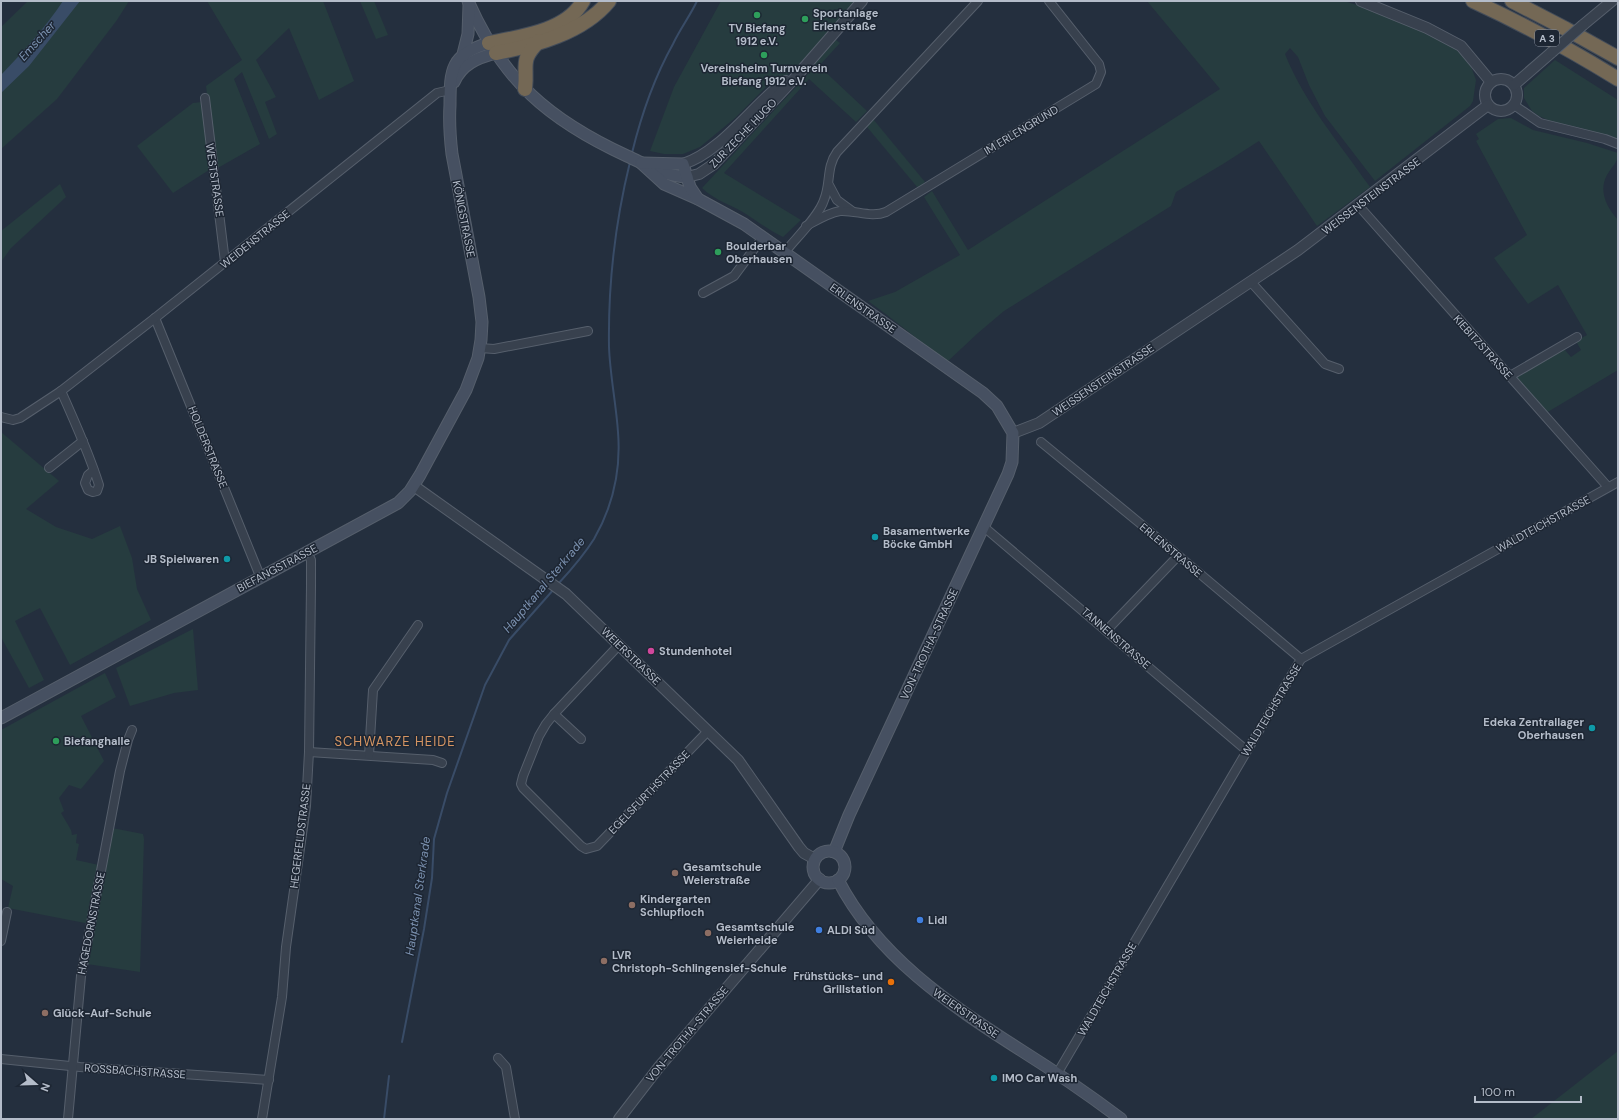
<svg xmlns="http://www.w3.org/2000/svg" width="1619" height="1120" viewBox="0 0 1619 1120" font-family="'DM Sans',sans-serif">
	<rect width="100%" height="100%" fill="#242f3e"/>
	<g fill="#263c3f">
		<polygon points="28,1 129,1 117,20 57,99 1,149 1,27"/>
		<polygon points="207,1 323,1 354,81 319,100 289,28 256,60 276,97 265,102 277,134 269,139 242,72 234,79 260,144 216,169 206,86 242,60"/>
		<polygon points="360,1 374,1 388,35 376,39"/>
		<polygon points="721,1 856,1 794,70 787,75 774,79 735,118 700,147 683,154 664,154 650,151 674,87"/>
		<path d="M1147 1H1344L1373 10 1420 30 1453 47 1469 61 1476 80 1473 101 1470 106 1375 181 1325 116 1309 85 1298 57 1290 48 1285 54C1304 102 1340 144 1370 187L1317 226 1259 141 1223 164 1176 192 1171 206 1004 311 978 333 947 362 887 315 868 301 895 292 960 255 924 197 932 191 968 250 1220 89Z"/>
		<path d="M836 40 840 43 819 66 867 111 856 122 809 79 724 173 801 220 783 237C770 231 758 222 746 214 732 205 714 200 702 188L808 74V70Z"/>
		<polygon points="1555,60 1618,100 1618,139 1581,128 1550,121 1539,116 1532,111 1524,98 1524,88"/>
		<polygon points="202,102 209,170 173,193 137,146 193,103"/>
		<path d="M1511 118 1533 130 1587 143 1618 153C1618 163 1612 166 1607 175 1598 191 1607 208 1618 220V370L1546 413 1516 378V376L1564 349 1571 357 1581 350 1576 341 1587 335 1558 285 1528 304 1494 258 1527 235 1476 141 1479 139 1476 134 1498 119Z"/>
		<polygon points="873,119 925,182 918,188 867,127"/>
		<polygon points="60,184 66,197 11,248 1,262 1,231"/>
		<polygon points="1,432 59,481 26,509 56,527 92,539 120,526 132,558 137,589 151,620 70,665 40,608 15,621 44,680 29,688 1,637"/>
		<polygon points="193,629 198,690 174,693 130,706 116,668"/>
		<polygon points="105,673 116,697 81,716 104,761 81,789 69,785 59,798 64,811 61,813 71,830 72,835 77,834 76,843 79,844 76,860 99,865 90,924 8,908 13,886 1,879 1,730"/>
		<polygon points="112,828 143,834 144,839 140,972 87,964"/>
		<polygon points="1618,1051 1618,1119 1531,1119"/>
	</g>
	<path fill="#394c67" d="M63 1H80L29 66 1 93V75C23 52 45 28 63 1Z"/>
	<g fill="none" stroke-linecap="round" stroke-linejoin="round">
		<g stroke="#394c67" stroke-width="2">
			<path d="M632 153C641 116 654 78 673 44 680 29 690 16 697 1"/>
			<path d="M558 584C571 570 584 555 594 539 613 506 621 469 618 432 616 403 610 375 609 347 608 284 615 223 630 162"/>
			<polyline points="402,1042 424,929 432,878 434,839 447,793 485,685 509,640 554,589"/>
			<polyline points="384,1119 389,1076"/>
		</g>
		<g stroke="#565f6c" stroke-width="10">
			<g id="minor">
				<polyline points="205,98 225,262"/>
				<polyline points="1514,105 1540,123 1605,139 1618,144"/>
				<polyline points="829,185 837,200 852,211"/>
				<polyline points="1358,205 1608,487"/>
				<path d="M806 226C817 220 828 213 840 211 856 210 871 218 886 212L1096 84 1101 72 1099 64 1049 1"/>
				<path d="M785 252C796 238 819 216 824 200 831 184 826 167 837 152L978 1"/>
				<polyline points="1251,282 1325,364 1339,369"/>
				<polyline points="703,293 734,276 763,237"/>
				<polyline points="155,318 260,576"/>
				<polyline points="480,348 494,349 588,331"/>
				<polyline points="1510,376 1577,337"/>
				<path d="M61 391C75 422 89 453 99 485L97 491 93 492 88 490 85 483 88 475 94 470"/>
				<polyline points="1,417 13,420 20,418 61,391 155,318 437,93 450,90"/>
				<polyline points="1041,442 1142,525 1301,659"/>
				<polyline points="49,468 83,441"/>
				<polyline points="984,527 1246,750"/>
				<polyline points="1107,630 1178,556"/>
				<polyline points="619,645 554,714 546,724 539,736 523,776 521,784 523,788 581,846 586,849 597,846 708,731"/>
				<polyline points="554,714 581,739"/>
				<polyline points="309,752 433,760 442,763"/>
				<polyline points="369,755 373,690 418,625"/>
				<polyline points="1,941 7,912"/>
				<polyline points="498,1058 506,1067 515,1119"/>
				<polyline points="1,1059 80,1067 269,1080"/>
				<polyline points="1057,1074 1301,659 1618,482"/>
				<polyline points="68,1119 81,976 120,771 128,740 132,730"/>
				<polyline points="262,1119 282,997 286,947 306,806 309,752 311,585 311,560 307,552"/>
			</g>
		</g>
		<g stroke="#565f6c" stroke-width="12">
			<g id="tertiary">
				<polyline points="1361,1 1427,28 1461,46 1491,82"/>
				<polyline points="1583,25 1612,1"/>
				<circle cx="1501" cy="95" r="16"/>
				<polyline points="1514,85 1552,52"/>
				<path d="M683 164C716 154 746 115 772 92 776 88 781 85 786 81"/>
				<polyline points="687,177 699,174 714,164 794,79 862,1"/>
				<polyline points="1013,433 1039,423 1298,250 1488,105"/>
				<polyline points="414,486 566,594 738,760 799,847 804,853 815,859"/>
				<polyline points="619,1119 659,1067 820,879"/>
			</g>
		</g>
		<g stroke="#565f6c" stroke-width="13">
			<g id="secondary">
				<path d="M468 1C503 81 549 120 627 156 647 165 664 176 687 177"/>
				<polyline points="463,54 468,34 469,5"/>
				<path d="M454 82C462 64 477 58 496 53"/>
				<polyline points="641,163 664,184 698,199 744,224 983,393 997,406 1013,433 1012,462 1008,474 849,815 834,852"/>
				<polyline points="642,163 683,164 690,187 698,199"/>
				<path d="M1 718 398 503 410 491 420 475 466 390 478 358 481 340 482 322 479 297 452 154C450 137 449 121 450 105 450 69 451 54 489 43"/>
				<circle cx="829" cy="867" r="16"/>
				<path d="M838 880C877 956 949 1004 1019 1049 1054 1071 1088 1094 1121 1119"/>
			</g>
		</g>
		<g stroke="#434c59" stroke-width="16">
			<g id="motorway">
				<path d="M1473 1C1523 24 1571 50 1618 79"/>
				<polyline points="1512,1 1566,29 1618,58"/>
				<path d="M489 43C520 37 567 31 583 1"/>
				<path d="M496 53C534 46 583 33 609 1"/>
				<path d="M525 89C528 65 519 61 539 41"/>
			</g>
		</g>
		<use href="#minor" stroke="#38414e" stroke-width="8"/>
		<use href="#tertiary" stroke="#38414e" stroke-width="10"/>
		<use href="#secondary" stroke="#465061" stroke-width="11"/>
		<use href="#motorway" stroke="#746855" stroke-width="14"/>
		<g stroke="#565f6c" stroke-width="12" stroke-linecap="butt">
			<polyline id="tertiary-bridge" points="1552,52 1583,25"/>
		</g>
		<use href="#tertiary-bridge" stroke="#38414e" stroke-width="10"/>
	</g>
	<g fill="#2e9e5b" stroke="#1d2633" stroke-width="1.5">
		<circle cx="757" cy="15" r="4"/>
		<circle cx="805" cy="19" r="4"/>
		<circle cx="764" cy="55" r="4"/>
		<circle cx="718" cy="252" r="4"/>
		<circle cx="56" cy="741" r="4"/>
	</g>
	<g fill="#0f9aa8" stroke="#1d2633" stroke-width="1.5">
		<circle cx="875" cy="537" r="4"/>
		<circle cx="227" cy="559" r="4"/>
		<circle cx="1592" cy="728" r="4"/>
		<circle cx="994" cy="1078" r="4"/>
	</g>
	<circle fill="#d1479c" stroke="#1d2633" stroke-width="1.5" cx="651" cy="651" r="4"/>
	<g fill="#8d6e63" stroke="#1d2633" stroke-width="1.5">
		<circle cx="675" cy="873" r="4"/>
		<circle cx="632" cy="905" r="4"/>
		<circle cx="708" cy="933" r="4"/>
		<circle cx="604" cy="961" r="4"/>
		<circle cx="45" cy="1013" r="4"/>
	</g>
	<g fill="#3f7fe0" stroke="#1d2633" stroke-width="1.5">
		<circle cx="920" cy="920" r="4"/>
		<circle cx="819" cy="930" r="4"/>
	</g>
	<circle fill="#e8710a" stroke="#1d2633" stroke-width="1.5" cx="891" cy="982" r="4"/>
	<g text-anchor="middle" dominant-baseline="central" stroke-width="3" stroke-linejoin="round" paint-order="stroke">
		<rect fill="#1d2633" stroke="#878f9c" stroke-width="1" x="1535" y="30" width="24" height="16" rx="3"/>
		<g font-size="10" font-weight="bold" fill="#b4bcc9">
			<text x="1547" y="38">A 3</text>
		</g>
		<g font-size="11" font-weight="bold" fill="#b4bcc9" stroke="#1d2633" text-anchor="start">
			<text x="813" y="13">Sportanlage<tspan x="813" dy="13">Erlenstraße</tspan></text>
			<text x="757" y="28" text-anchor="middle">TV Biefang<tspan x="757" dy="13">1912 e.V.</tspan></text>
			<text x="764" y="68" text-anchor="middle">Vereinsheim Turnverein<tspan x="764" dy="13">Biefang 1912 e.V.</tspan></text>
			<text x="726" y="246">Boulderbar<tspan x="726" dy="13">Oberhausen</tspan></text>
			<text x="883" y="531">Basamentwerke<tspan x="883" dy="13">Böcke GmbH</tspan></text>
			<text x="219" y="559" text-anchor="end">JB Spielwaren</text>
			<text x="659" y="651">Stundenhotel</text>
			<text x="1584" y="722" text-anchor="end">Edeka Zentrallager<tspan x="1584" dy="13">Oberhausen</tspan></text>
			<text x="64" y="741">Biefanghalle</text>
			<text x="683" y="867">Gesamtschule<tspan x="683" dy="13">Weierstraße</tspan></text>
			<text x="640" y="899">Kindergarten<tspan x="640" dy="13">Schlupfloch</tspan></text>
			<text x="928" y="920">Lidl</text>
			<text x="716" y="927">Gesamtschule<tspan x="716" dy="13">Weierheide</tspan></text>
			<text x="827" y="930">ALDI Süd</text>
			<text x="612" y="955">LVR<tspan x="612" dy="13">Christoph-Schlingensief-Schule</tspan></text>
			<text x="883" y="976" text-anchor="end">Frühstücks- und<tspan x="883" dy="13">Grillstation</tspan></text>
			<text x="53" y="1013">Glück-Auf-Schule</text>
			<text x="1002" y="1078">IMO Car Wash</text>
		</g>
		<g font-size="11" fill="#b4bcc9" stroke="#1d2633">
			<text transform="translate(1021 130) rotate(-31)">IM ERLENGRUND</text>
			<text transform="translate(743 133) rotate(-46)">ZUR ZECHE HUGO</text>
			<text transform="translate(215 180) rotate(82)">WESTSTRASSE</text>
			<text transform="translate(1371 196) rotate(-37)">WEISSENSTEINSTRASSE</text>
			<text transform="translate(464 219) rotate(79)">KÖNIGSTRASSE</text>
			<text transform="translate(255 239) rotate(-39)">WEIDENSTRASSE</text>
			<text transform="translate(863 308) rotate(35)">ERLENSTRASSE</text>
			<text transform="translate(1483 347) rotate(48)">KIEBITZSTRASSE</text>
			<text transform="translate(1103 380) rotate(-34)">WEISSENSTEINSTRASSE</text>
			<text transform="translate(208 447) rotate(68)">HOLDERSTRASSE</text>
			<text transform="translate(1543 524) rotate(-29)">WALDTEICHSTRASSE</text>
			<text transform="translate(1171 550) rotate(40)">ERLENSTRASSE</text>
			<text transform="translate(277 568) rotate(-28)">BIEFANGSTRASSE</text>
			<text transform="translate(1116 638) rotate(41)">TANNENSTRASSE</text>
			<text transform="translate(929 644) rotate(-65)">VON-TROTHA-STRASSE</text>
			<text transform="translate(631 656) rotate(44)">WEIERSTRASSE</text>
			<text transform="translate(1271 710) rotate(-59)">WALDTEICHSTRASSE</text>
			<text transform="translate(649 792) rotate(-46)">EGELSFURTHSTRASSE</text>
			<text transform="translate(300 836) rotate(-83)">HEGERFELDSTRASSE</text>
			<text transform="translate(91 923) rotate(-79)">HAGEDORNSTRASSE</text>
			<text transform="translate(1107 989) rotate(-60)">WALDTEICHSTRASSE</text>
			<text transform="translate(966 1013) rotate(35)">WEIERSTRASSE</text>
			<text transform="translate(687 1034) rotate(-50)">VON-TROTHA-STRASSE</text>
			<text transform="translate(135 1071) rotate(4)">ROSSBACHSTRASSE</text>
		</g>
		<g font-size="12" font-style="italic" fill="#7c92b1" stroke="#1d2633">
			<text transform="translate(37 41) rotate(-48)">Emscher</text>
			<text transform="translate(544 585) rotate(-50)">Hauptkanal Sterkrade</text>
			<text transform="translate(418 896) rotate(-82)">Hauptkanal Sterkrade</text>
		</g>
		<g font-size="13" letter-spacing="1" fill="#d59563" stroke="#1d2633">
			<text x="395" y="741">SCHWARZE HEIDE</text>
		</g>
	</g>
	<rect width="1619" height="1120" fill="none" stroke="#b4bcc9" stroke-width="4"/>
	<g transform="translate(36 1084) rotate(110)" stroke="#1d2633" stroke-width="3" paint-order="stroke">
	<path d="M0-3L7 15L0 10L-7 15Z" fill="#b4bcc9"/>
	<text y="-6" font-size="11" font-weight="bold" text-anchor="middle" fill="#b4bcc9">N</text>
	</g>
	<path d="M1475 1096v6h106v-6" fill="none" stroke="#b4bcc9" stroke-width="2"/>
	<text x="1481" y="1096" font-size="12" fill="#b4bcc9" stroke="#1d2633" stroke-width="3" paint-order="stroke">100 m</text>
</svg>
